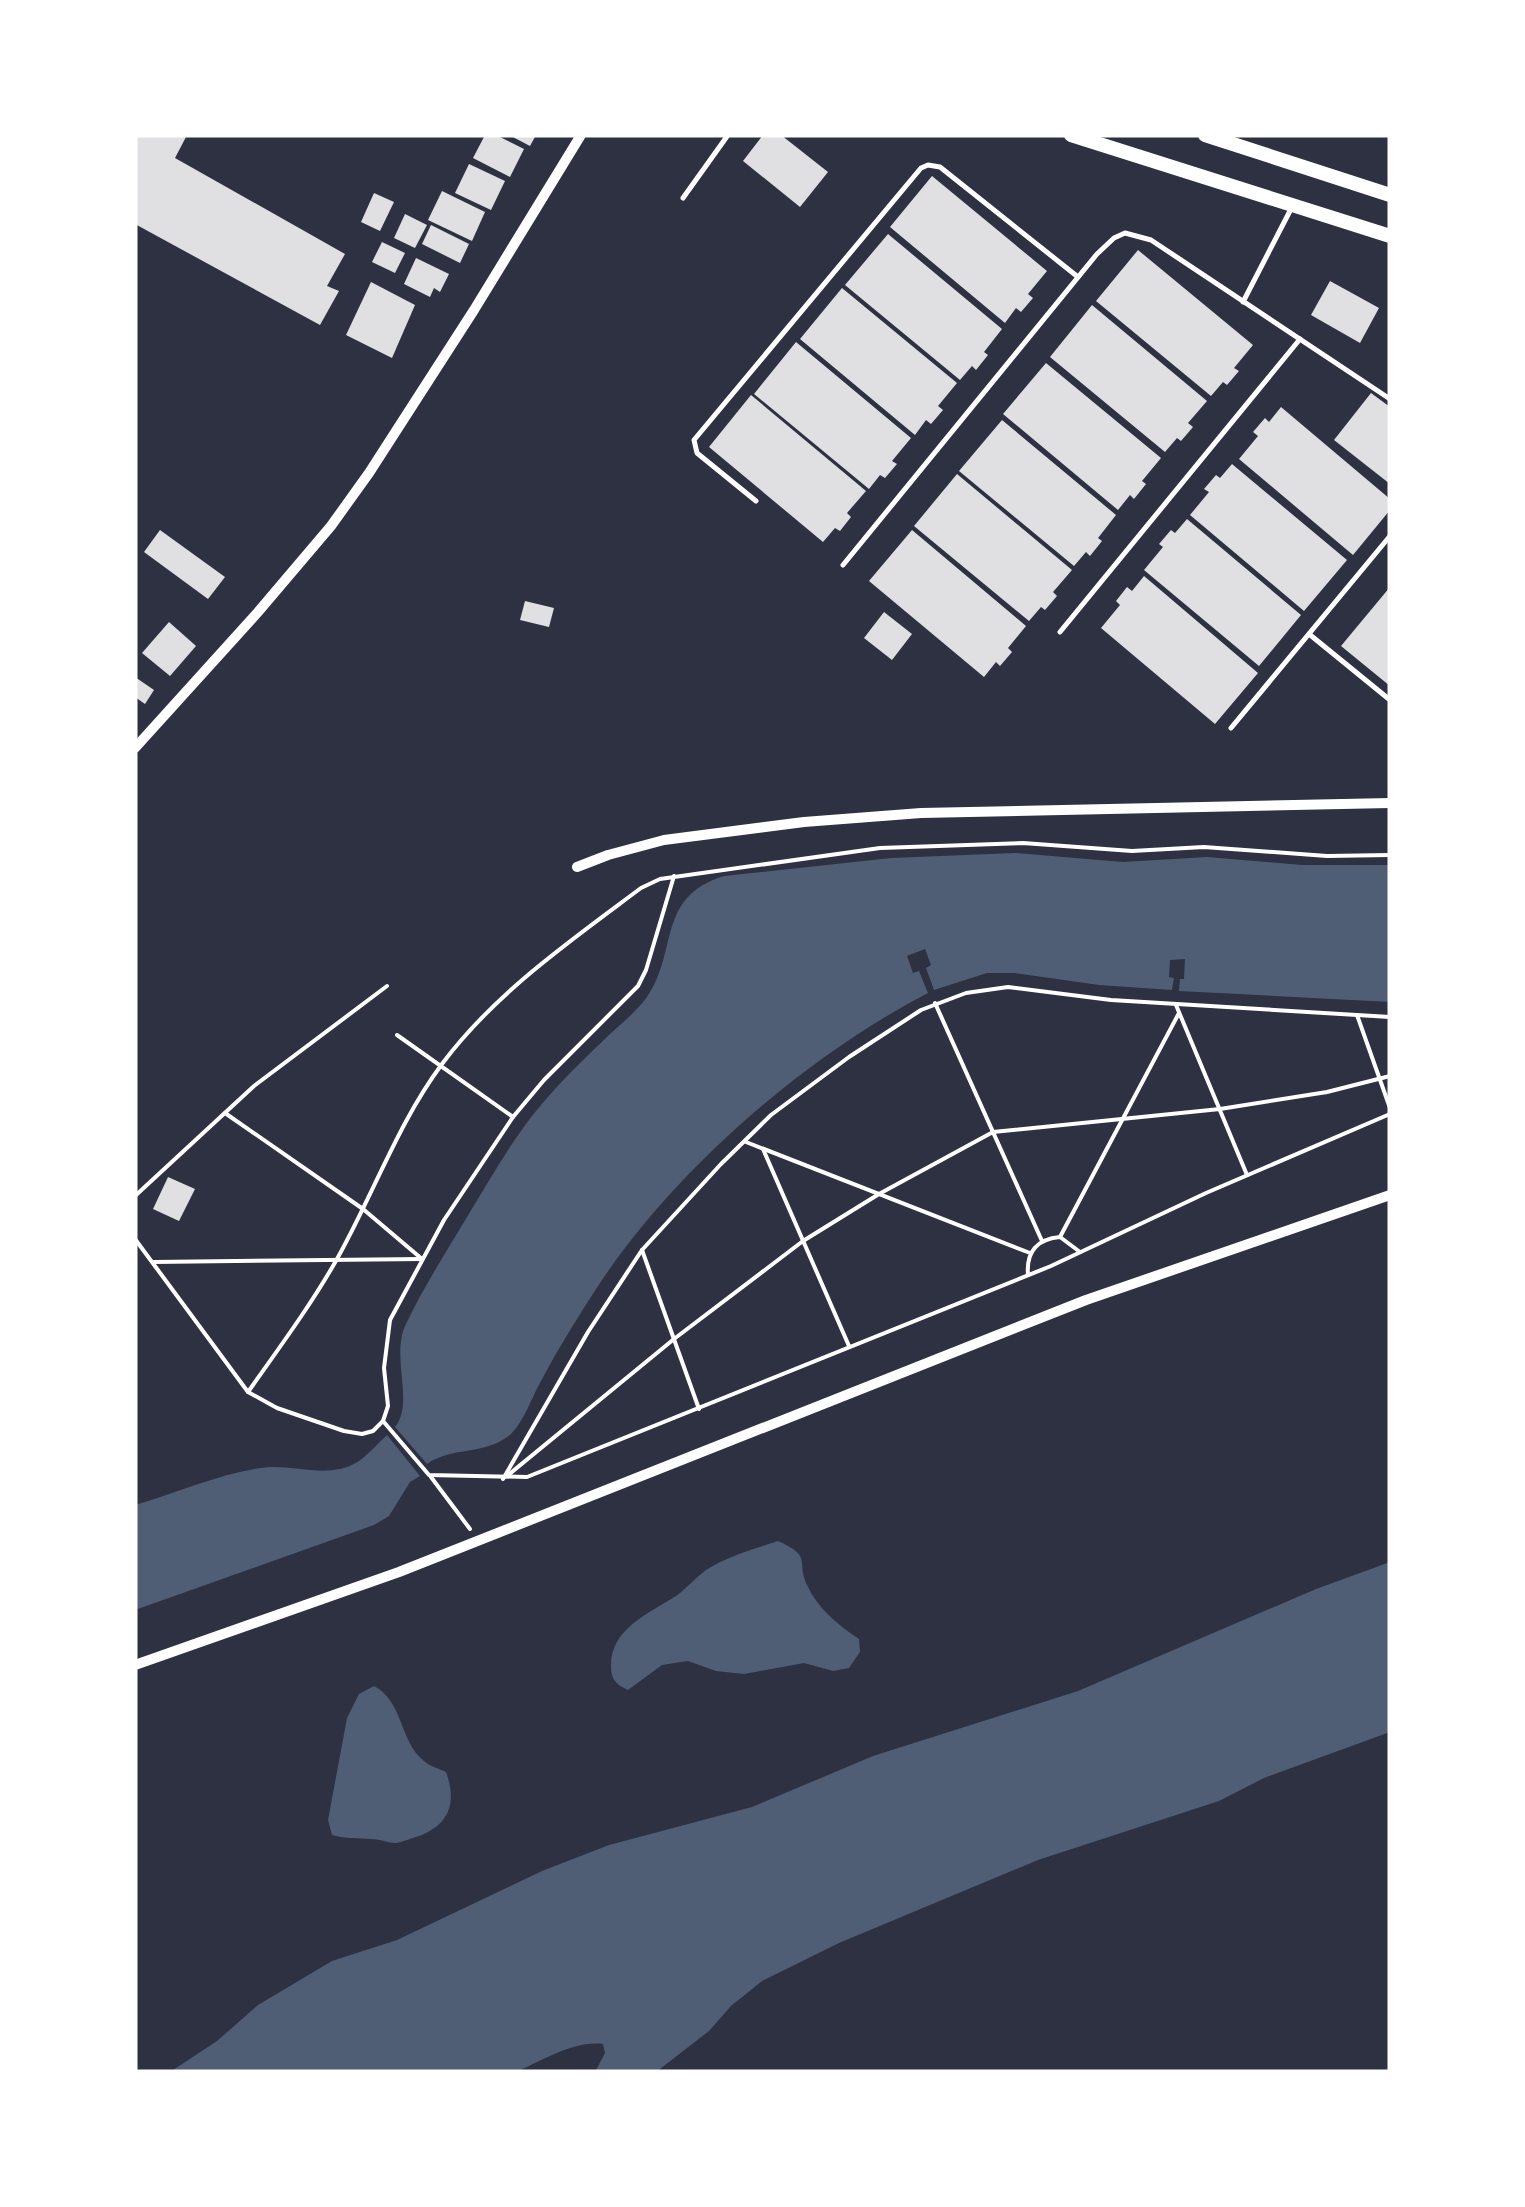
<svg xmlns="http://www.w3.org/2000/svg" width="1525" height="2207" viewBox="0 0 1525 2207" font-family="Poppins,sans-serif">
	<rect width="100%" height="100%" fill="#2d3142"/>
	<g fill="#4f5d75">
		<path d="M1015 853 1123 862 1207 857 1302 865H1390V1002L1179 991 1180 979H1184L1185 959 1170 960 1169 977 1174 978 1172 990 1099 985 1014 973H987L934 990 926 968 931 965 925 949 907 956 913 973 919 971 928 993C805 1057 677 1168 600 1283 579 1315 559 1347 541 1381 532 1397 524 1421 511 1434 486 1456 453 1446 427 1464L395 1427C415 1403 390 1356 406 1324 424 1286 448 1249 470 1212 492 1176 513 1138 541 1105 562 1080 586 1057 610 1034 622 1023 637 1011 647 997 679 950 656 897 724 876L891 858Z"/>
		<path d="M387 1435 420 1476 410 1482 389 1516 374 1525 135 1610V1505C176 1493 219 1474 261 1468 294 1463 328 1481 359 1461 369 1454 378 1443 387 1435Z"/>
		<path d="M778 1541C813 1557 796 1560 807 1585 818 1609 838 1625 859 1639L860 1652 849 1668 833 1671 804 1663 744 1674 716 1671 688 1661 662 1665 628 1690C617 1685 611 1680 611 1667 610 1629 648 1614 676 1596 686 1589 695 1578 706 1570 728 1556 754 1549 778 1541Z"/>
		<path d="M1390 1562V1732L1264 1778 1219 1801 1038 1860 839 1943 762 1981 731 2006 709 2031 656 2072H595L605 2053 603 2044C575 2040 541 2061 516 2072H170L217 2041 258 2005 332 1961 397 1940 542 1871 609 1845 752 1807 873 1756 1078 1691 1316 1589Z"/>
		<path d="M374 1686C404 1702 399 1741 424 1761 429 1766 440 1769 446 1772 457 1802 450 1824 419 1836 412 1838 403 1842 396 1843 388 1843 380 1839 372 1839 357 1838 347 1839 332 1835L328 1820 347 1718 359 1694Z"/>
	</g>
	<g fill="#e0e0e3">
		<polygon points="135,135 187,135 175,158 345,254 327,286 339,291 320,325 135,224"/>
		<polygon points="485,135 496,135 524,149 510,177 473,158"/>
		<polygon points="509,135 536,135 530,146"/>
		<polygon points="763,135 781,135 828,172 800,207 743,161"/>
		<polygon points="469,164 505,181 491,210 455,193"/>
		<polygon points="932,176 1047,271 1028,294 1033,298 1021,312 1016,308 1005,323 890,227"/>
		<polygon points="442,191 485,212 472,241 428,220"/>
		<polygon points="374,193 394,202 380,231 361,222"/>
		<polygon points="405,214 427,225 415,248 394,238"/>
		<polygon points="431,225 469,244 460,263 422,244"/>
		<polygon points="888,234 1002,329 984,352 988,355 976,370 972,366 960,380 845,285"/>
		<polygon points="382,242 405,253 395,273 372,262"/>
		<polygon points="1138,250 1253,345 1234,368 1239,371 1227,385 1223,382 1211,396 1096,301"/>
		<polygon points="416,258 449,274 440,292 434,288 430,297 404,284"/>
		<polygon points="1330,281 1379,308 1360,343 1311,315"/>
		<polygon points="371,282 415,305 392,358 346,335"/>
		<polygon points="842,288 957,383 938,406 943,410 931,424 926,420 915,435 800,339"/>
		<polygon points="1092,305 1207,401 1188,423 1193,427 1181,441 1177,438 1165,452 1050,357"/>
		<polygon points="796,342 911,438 892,461 897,464 885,478 880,475 869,489 754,394"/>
		<polygon points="1046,363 1161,458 1142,481 1146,484 1134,499 1130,495 1118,510 1003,414"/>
		<polygon points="1371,393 1390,407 1390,484 1334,440"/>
		<polygon points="751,395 866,491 847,513 851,517 840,531 835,528 823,542 709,447"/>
		<polygon points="1281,407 1390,499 1390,510 1353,555 1239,459 1258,436 1253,432 1265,418 1269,422"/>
		<polygon points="1002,420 1116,515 1098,538 1102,541 1090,556 1086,552 1074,566 959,471"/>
		<polygon points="1232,464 1347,560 1304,611 1190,515 1209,492 1204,489 1216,475 1220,478"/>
		<polygon points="957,474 1072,570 1053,592 1057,596 1045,610 1041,607 1029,621 914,526"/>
		<polygon points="1187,519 1301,615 1259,666 1144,570 1163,547 1159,544 1171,530 1175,533"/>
		<polygon points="160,530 225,577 208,599 144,552"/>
		<polygon points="912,530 1026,626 1008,648 1012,652 1000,666 996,662 984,677 869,581"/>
		<polygon points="1144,576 1258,673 1215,724 1101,628 1120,605 1116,601 1127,587 1132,591"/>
		<polygon points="1390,587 1390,686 1341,646"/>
		<polygon points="525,601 554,608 549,627 520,620"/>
		<polygon points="884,612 912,634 892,660 864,638"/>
		<polygon points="169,622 196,646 170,676 142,653"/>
		<polygon points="135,677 154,690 145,704 135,697"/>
		<polygon points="168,1177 195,1189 179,1221 153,1209"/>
	</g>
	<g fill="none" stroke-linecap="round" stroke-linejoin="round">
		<g stroke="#fff" stroke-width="4">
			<polyline points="935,1003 1042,1241"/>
			<polyline points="1176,1005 1247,1175"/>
			<polyline points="1357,1015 1390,1108"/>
			<polyline points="397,1035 513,1117"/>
			<polyline points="225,1113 363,1209 422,1259"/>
			<polyline points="746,1142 1030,1253"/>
			<polyline points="763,1149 849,1346"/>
			<polyline points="135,1196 254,1086 387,986"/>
			<polyline points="1060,1237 1179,1013"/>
			<polyline points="135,1239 248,1392 277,1408 344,1431 362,1434 373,1431 383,1421 388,1406 384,1368 390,1320 444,1220 513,1117 544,1080 638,986 646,970 674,876"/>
			<polyline points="642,1250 699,1409"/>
			<polyline points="153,1262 422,1259"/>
			<path d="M1028 1275C1026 1252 1037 1239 1060 1237L1080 1252"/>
			<path d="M248 1392C279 1348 311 1305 337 1259 373 1195 398 1123 442 1064 495 993 570 941 641 888L660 879 880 848 1023 843 1132 851 1204 847 1327 856 1390 855"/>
			<polyline points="383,1421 429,1475 527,1477 1051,1266 1206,1193 1390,1114"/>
			<polyline points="507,1476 674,1339 803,1241 879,1194 993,1132 1220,1109 1327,1092 1390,1076"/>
			<polyline points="431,1477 470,1529"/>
			<polyline points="503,1479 588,1332 642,1250 721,1164 771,1115 849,1057 921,1010 966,993 1008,987 1111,1000 1390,1017"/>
		</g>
		<g stroke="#fff" stroke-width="5">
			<polyline points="683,198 728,135"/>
			<polyline points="1243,302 1292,207"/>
			<polyline points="756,501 697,453 694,440 921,168 928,165 940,167 1078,277"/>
			<polyline points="843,565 1097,254 1114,238 1125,233 1151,240 1390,399"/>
			<polyline points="1060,632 1300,339"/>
			<polyline points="1309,634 1390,700"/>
			<polyline points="1231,728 1390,536"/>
		</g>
		<g stroke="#fff" stroke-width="10">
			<polyline points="135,748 258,612 331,526 369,473 474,310 581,135"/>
			<polyline points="577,867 608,855 664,840 804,822 921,813 1390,803"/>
			<polyline points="135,1665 399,1572 1086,1300 1390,1195"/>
		</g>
		<g stroke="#fff" stroke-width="14">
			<polyline points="1071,135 1390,236"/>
			<polyline points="1205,135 1390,195"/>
		</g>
	</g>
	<rect width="1525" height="2207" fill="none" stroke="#ffffff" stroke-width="275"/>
</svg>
